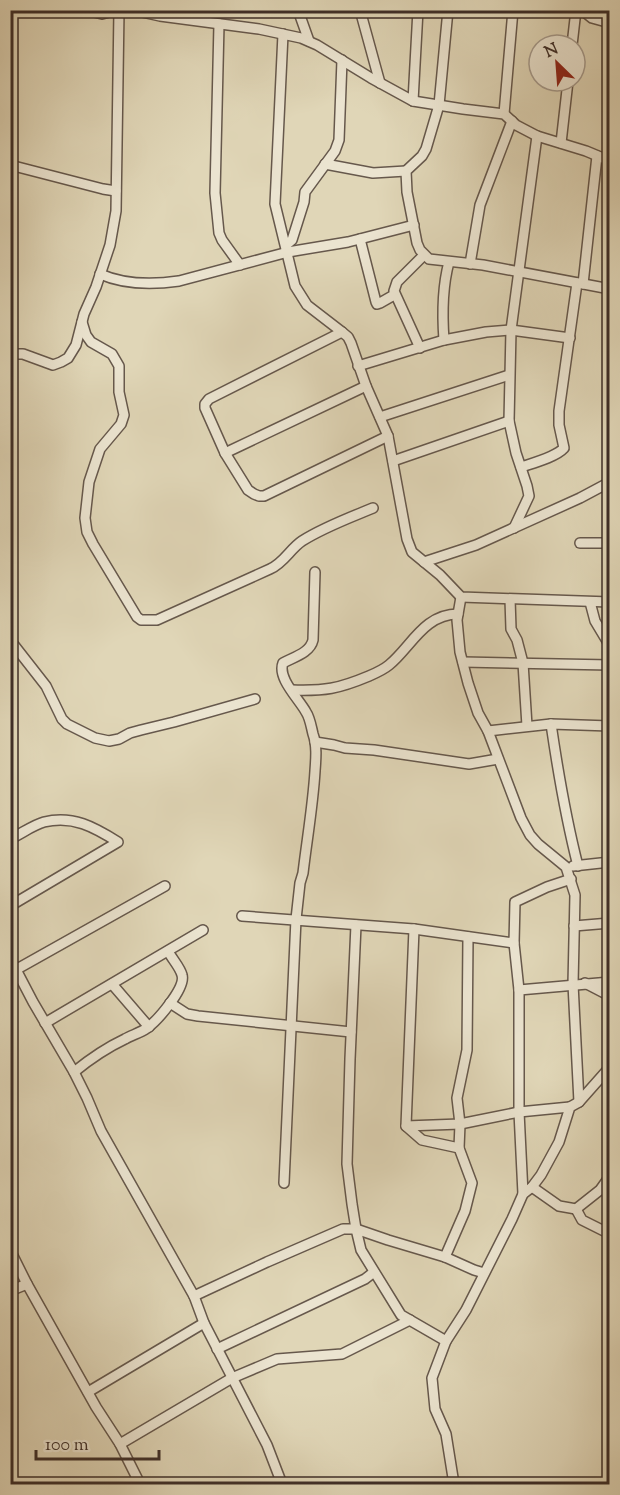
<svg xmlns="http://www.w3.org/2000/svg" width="620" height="1495" viewBox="0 0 620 1495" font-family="'Sorts Mill Goudy',serif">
	<rect width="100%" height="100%" fill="#e0d6b7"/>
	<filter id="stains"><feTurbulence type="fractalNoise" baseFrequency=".00333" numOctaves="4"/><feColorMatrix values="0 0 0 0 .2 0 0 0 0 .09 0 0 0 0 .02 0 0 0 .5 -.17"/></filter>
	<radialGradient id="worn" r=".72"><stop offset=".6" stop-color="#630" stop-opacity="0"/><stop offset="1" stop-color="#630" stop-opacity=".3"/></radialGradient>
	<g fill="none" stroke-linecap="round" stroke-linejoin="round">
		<g stroke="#66584c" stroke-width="12">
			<g id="minor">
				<polyline points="86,10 102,14 117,10"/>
				<polyline points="133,10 160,16 259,29 301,38 317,45 371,78 413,101 463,109 504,114 516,125 537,136 586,151 610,161"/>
				<polyline points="298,10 309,41"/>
				<polyline points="360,10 380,83"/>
				<polyline points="448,10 439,105 426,149 422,156 406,171 407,192 417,243 420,250 429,259 483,265 610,289"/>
				<polyline points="582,10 592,18 610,23"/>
				<polyline points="219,24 215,193 219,233 222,240 240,265"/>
				<polyline points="283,34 275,204 295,286 307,305 342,332 348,337 351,343 366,386 388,436 407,539 412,552 440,575 461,597 610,602"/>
				<polyline points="572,45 576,10"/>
				<polyline points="413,101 418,10"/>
				<polyline points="504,114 513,10"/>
				<polyline points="561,143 568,81"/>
				<polyline points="325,164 373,173 406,171"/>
				<polyline points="10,165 103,189 116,191"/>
				<polyline points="360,239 376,302 377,304 380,303 394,295"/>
				<polyline points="286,245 292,240 304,202 305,192 335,151 339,140 342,60"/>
				<polyline points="470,264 480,205 512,121"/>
				<path d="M100 274C125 285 152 285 179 281L288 252 348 242 414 225"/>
				<polyline points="583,284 597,156"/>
				<path d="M82 322 86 335 91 342 112 354 119 366V392L124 415 121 424 100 449 89 482 85 518 87 532 93 544 137 617 141 620H157L270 569C284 563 290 549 302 541 324 527 349 518 373 508"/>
				<polyline points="342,332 209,399 205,404 205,408 225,453 248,490 254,494 259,496 264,496 388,436"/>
				<path d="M444 340C442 313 442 288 449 262"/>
				<polyline points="420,348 394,291 397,282 424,255"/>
				<polyline points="10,354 23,354 53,365 61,362 68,358 76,345 84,314 96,287 110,245 116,211 119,10"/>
				<polyline points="358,366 444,340 486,332 511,330 570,338"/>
				<polyline points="380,417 509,375"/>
				<polyline points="225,453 366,386"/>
				<polyline points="393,461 509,421"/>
				<path d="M521 467C533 463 556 457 564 448L559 425V411L577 283"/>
				<polyline points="514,528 529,496 527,486 516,453 509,421 511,330 537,136"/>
				<polyline points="580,543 610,543"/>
				<polyline points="424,562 476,545 580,498 610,482"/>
				<polyline points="461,597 457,620 460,652 468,683 478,713 488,731 521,818 530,835 538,844 566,867 575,895 573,984 579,1102"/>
				<polyline points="510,599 511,629 517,640 523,663 527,726"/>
				<polyline points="590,602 595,621 610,646"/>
				<polyline points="10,640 46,686 62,719 67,724 95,738 109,741 119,739 130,733 141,730 174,722 255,699"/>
				<polyline points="463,662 610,665"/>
				<path d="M292 690C325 691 338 689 369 676 376 673 383 670 389 665 411 647 424 614 458 614"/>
				<path d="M551 724C558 772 566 819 578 866"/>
				<polyline points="488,731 551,724 610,726"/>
				<polyline points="315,742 334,745 345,748 374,750 469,764 498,759"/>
				<path d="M10 839C21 834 33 825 44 822 73 815 94 827 118 842L10 906"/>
				<polyline points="573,866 610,862"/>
				<polyline points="242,916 414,929 514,943"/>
				<polyline points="356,925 350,1059 347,1164 352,1204 356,1229 361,1250 401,1315 446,1341"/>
				<polyline points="574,926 610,923"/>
				<polyline points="414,929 406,1126 422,1140 459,1148"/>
				<polyline points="10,958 33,1002 74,1072 87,1098 101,1131 194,1296 204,1323 267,1445 282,1484"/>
				<polyline points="10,973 165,886"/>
				<polyline points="585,983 610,996"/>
				<polyline points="112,984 149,1027"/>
				<polyline points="519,990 610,982"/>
				<polyline points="170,1003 187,1014 198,1016 351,1032"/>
				<polyline points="45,1023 203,930"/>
				<path d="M74 1072C90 1059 108 1047 125 1039 132 1035 140 1033 147 1028 157 1021 186 988 182 975 180 967 172 959 168 951"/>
				<polyline points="406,1126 460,1124 519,1112 570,1107"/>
				<path d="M284 1183 296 919 300 883 303 873C307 839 313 805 315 771 316 758 317 745 313 734 311 726 310 718 306 712 299 699 277 678 283 663 294 657 310 653 313 640L315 572"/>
				<polyline points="532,1187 559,1206 576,1209 600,1190 610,1176"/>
				<polyline points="523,1194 519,1112 519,990 514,943 515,902 547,887 571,879"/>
				<polyline points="576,1209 582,1220 610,1234"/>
				<polyline points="10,1250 27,1284 96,1407 120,1444 140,1484"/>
				<polyline points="445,1257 465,1211 472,1183 459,1148 460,1124 457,1098 467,1050 468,937"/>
				<polyline points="10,1291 27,1284"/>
				<polyline points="194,1296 267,1262 343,1229 356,1229 388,1240 445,1257 474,1270 484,1273"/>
				<polyline points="217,1349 365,1279 374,1272"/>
				<polyline points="88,1392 204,1323"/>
				<polyline points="120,1444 232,1378 277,1359 342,1354 410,1320"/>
				<polyline points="454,1484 446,1434 435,1409 432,1378 446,1341 466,1310 512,1219 523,1194 532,1187 541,1175 559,1142 570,1107 579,1102 610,1067"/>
			</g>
		</g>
		<use href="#minor" stroke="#ebe4d0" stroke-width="9"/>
	</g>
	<rect width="620" height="1495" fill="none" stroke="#e0d6b7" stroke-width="36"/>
	<rect x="12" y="12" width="596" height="1471" fill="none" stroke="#3e2e28" stroke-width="3"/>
	<rect x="18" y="18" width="584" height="1459" fill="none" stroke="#3e2e28" stroke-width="1.5"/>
	<g transform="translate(557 63) rotate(335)"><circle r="28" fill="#ebe4d0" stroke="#a69b8d" stroke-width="1.5"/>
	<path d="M0-4.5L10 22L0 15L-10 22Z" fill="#8f2418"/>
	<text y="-9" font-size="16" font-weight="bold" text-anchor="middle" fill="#3e2e28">N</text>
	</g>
	<path d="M36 1450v9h123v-9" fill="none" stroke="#3e2e28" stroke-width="3"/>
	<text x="45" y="1450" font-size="18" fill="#3e2e28" stroke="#ebe4d0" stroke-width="4.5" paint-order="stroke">100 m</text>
	<rect width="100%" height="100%" filter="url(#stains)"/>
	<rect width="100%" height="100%" fill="url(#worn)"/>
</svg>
